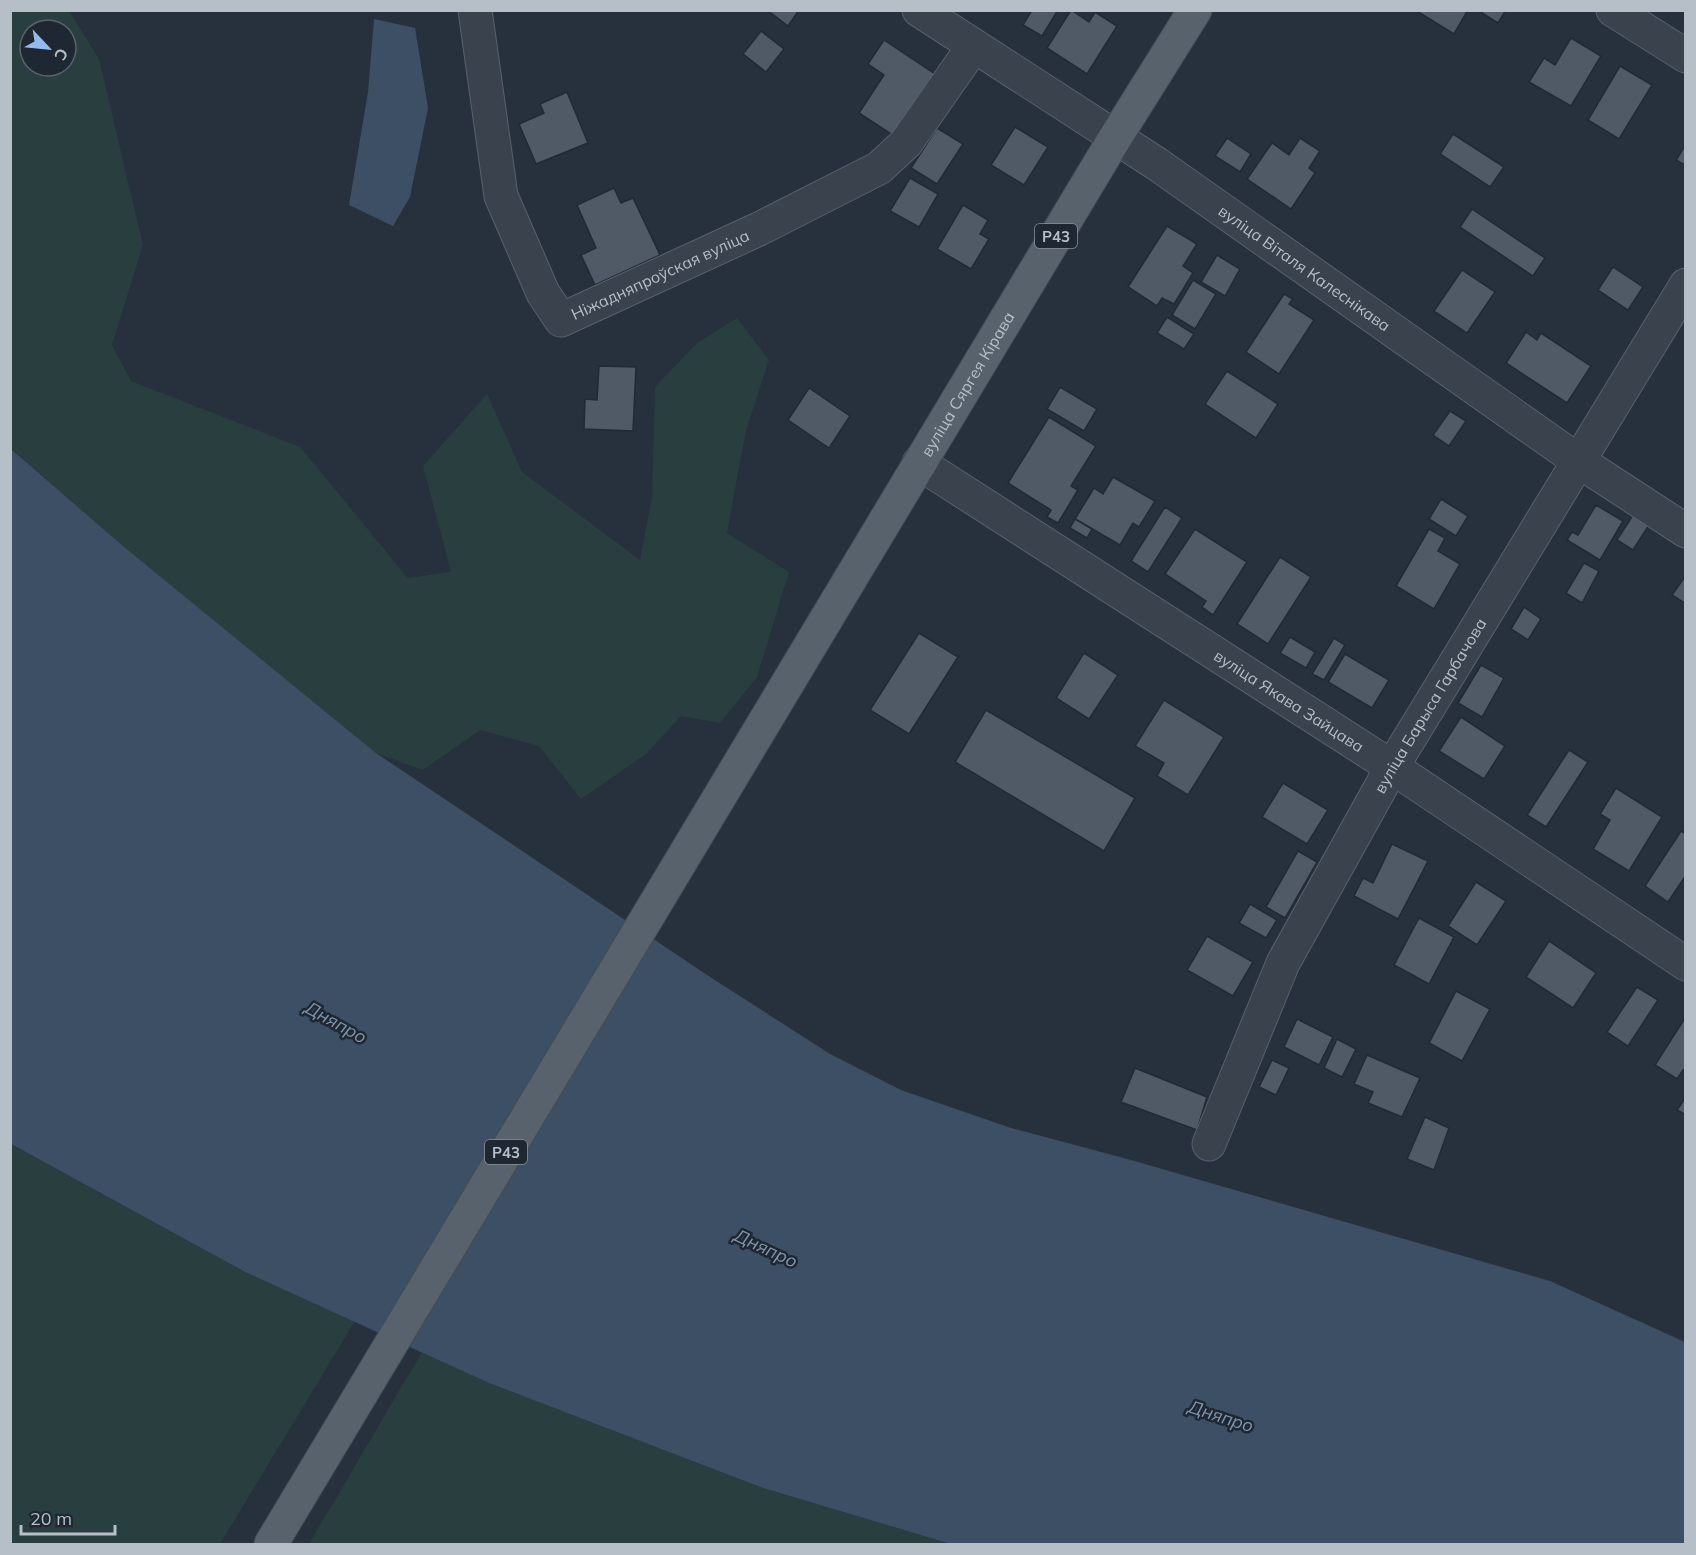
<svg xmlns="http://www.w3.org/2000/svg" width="1696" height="1555" viewBox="0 0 1696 1555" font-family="Mulish,sans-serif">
	<rect width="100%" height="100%" fill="#26313d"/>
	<g fill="#293e3f" fill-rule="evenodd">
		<path d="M11 11H69L99 59 143 245 112 345 131 381 300 447 408 578 451 572 423 466 487 394 522 472 640 560 652 497 655 387 697 343 737 318 769 360 746 430 727 533 789 572 757 677 720 723 681 716 646 754 581 799 539 746 480 730 423 770 376 753 123 546 11 448ZM30 30H66V66H30Z"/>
		<polygon points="10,1144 245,1272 355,1321 220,1544 11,1544"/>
		<polygon points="422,1352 489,1383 763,1488 951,1544 309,1544"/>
	</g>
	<g fill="#3d4f64">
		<polygon points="374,19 415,28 428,108 410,197 393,226 349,205 368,92"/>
		<polygon points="10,448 123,546 376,753 707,975 830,1054 901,1090 1011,1128 1131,1160 1550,1281 1685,1342 1685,1544 951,1544 763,1488 489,1383 245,1272 11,1144"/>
	</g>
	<g fill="#505a67" stroke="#212a34" stroke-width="1.5">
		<polygon points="767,10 799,10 788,26"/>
		<polygon points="1032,10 1058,10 1042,36 1023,25"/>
		<polygon points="1071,10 1089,22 1095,12 1117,26 1087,74 1047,48"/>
		<polygon points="1415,10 1468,10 1454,34"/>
		<polygon points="1484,10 1506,10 1498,23 1482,13"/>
		<polygon points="761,31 784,49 766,72 743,54"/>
		<polygon points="1571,38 1601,56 1571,106 1529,82 1544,58 1555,65"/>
		<polygon points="884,40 938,76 897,138 859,113 884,75 868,64"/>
		<polygon points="1620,66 1652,85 1619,139 1588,120"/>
		<polygon points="567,92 588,143 536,164 519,124 544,113 540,104"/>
		<polygon points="1015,127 1048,147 1024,185 991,165"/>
		<polygon points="937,128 963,144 937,184 911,168"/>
		<polygon points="1453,134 1504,167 1490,187 1440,154"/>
		<polygon points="1227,138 1251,154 1240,172 1215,156"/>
		<polygon points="1300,138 1320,151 1309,168 1315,173 1291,209 1247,179 1272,143 1289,155"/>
		<polygon points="1686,144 1686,166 1676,160"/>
		<polygon points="910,178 938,194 919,227 890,211"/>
		<polygon points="614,188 621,203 633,198 660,255 595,285 581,255 596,248 577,205"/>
		<polygon points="963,205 988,220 980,234 989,239 971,269 937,249"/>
		<polygon points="1472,209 1545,258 1533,276 1460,227"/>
		<polygon points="1167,226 1197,244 1183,266 1193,273 1174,304 1162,298 1157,306 1128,287"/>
		<polygon points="1217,255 1240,269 1225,296 1201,282"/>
		<polygon points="1613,267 1643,287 1628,310 1598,290"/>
		<polygon points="1462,270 1495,292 1467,333 1434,311"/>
		<polygon points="1193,280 1216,294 1195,329 1172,315"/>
		<polygon points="1284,294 1293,299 1289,304 1314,320 1279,374 1246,352"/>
		<polygon points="1167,317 1194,334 1184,349 1157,333"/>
		<polygon points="1526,332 1537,340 1541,333 1591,366 1567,403 1506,363"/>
		<polygon points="599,366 636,367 633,431 584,429 585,399 597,400"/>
		<polygon points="1227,371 1278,404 1256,438 1205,404"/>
		<polygon points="1060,387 1097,409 1084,431 1047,409"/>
		<polygon points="809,388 850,416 829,448 788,420"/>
		<polygon points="1450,411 1466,421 1449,446 1433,435"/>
		<polygon points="1049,417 1096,446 1071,486 1078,490 1058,523 1047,517 1051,510 1008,483"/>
		<polygon points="1113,477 1155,501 1139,527 1133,523 1120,545 1075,519 1094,488 1103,494"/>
		<polygon points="1441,499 1468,516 1456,536 1429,519"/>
		<polygon points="1596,505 1623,521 1600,560 1567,540 1572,532 1578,535"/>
		<polygon points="1165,507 1182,518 1148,572 1131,561"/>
		<polygon points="1633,515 1649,525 1633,550 1617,540"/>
		<polygon points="1075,519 1092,529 1087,538 1070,528"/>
		<polygon points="1195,529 1247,562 1213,615 1202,607 1206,601 1165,574"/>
		<polygon points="1429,529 1445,538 1438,551 1460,564 1434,609 1396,586"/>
		<polygon points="1280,557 1311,577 1268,644 1237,624"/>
		<polygon points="1584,563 1599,571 1582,603 1566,593"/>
		<polygon points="1686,575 1686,604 1672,595"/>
		<polygon points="1524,607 1541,619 1528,640 1511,629"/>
		<polygon points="919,633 958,657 909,734 870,710"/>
		<polygon points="1290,637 1315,652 1306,668 1280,653"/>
		<polygon points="1334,638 1345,645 1324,680 1312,674"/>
		<polygon points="1084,653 1118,675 1089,719 1056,698"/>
		<polygon points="1345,654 1389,680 1372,708 1328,682"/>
		<polygon points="1481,665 1504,678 1482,717 1458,703"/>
		<polygon points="1164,700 1224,737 1188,795 1157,776 1164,763 1135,746"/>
		<polygon points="986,710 1135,798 1104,851 955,762"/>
		<polygon points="1461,717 1505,746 1484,779 1439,751"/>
		<polygon points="1569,750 1588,762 1546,827 1527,815"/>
		<polygon points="1283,783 1328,810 1307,844 1262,817"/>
		<polygon points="1616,788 1662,817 1629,871 1593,849 1610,820 1600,814"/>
		<polygon points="1681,831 1686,834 1686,875 1668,902 1645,886"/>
		<polygon points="1392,844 1428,861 1398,919 1354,896 1363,878 1373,883"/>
		<polygon points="1298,851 1317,862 1285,918 1266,907"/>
		<polygon points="1476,882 1506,901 1477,945 1448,926"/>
		<polygon points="1250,904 1277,920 1266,938 1239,923"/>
		<polygon points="1419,918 1454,937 1429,984 1394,965"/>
		<polygon points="1207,936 1253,962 1233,996 1187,970"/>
		<polygon points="1549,941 1596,973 1573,1008 1526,977"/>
		<polygon points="1637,987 1658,1000 1628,1046 1607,1032"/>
		<polygon points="1456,991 1490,1009 1462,1061 1429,1043"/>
		<polygon points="1685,1018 1686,1071 1683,1070 1677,1079 1655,1065"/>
		<polygon points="1297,1019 1333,1037 1319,1065 1284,1047"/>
		<polygon points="1337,1039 1356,1049 1342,1077 1324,1068"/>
		<polygon points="1367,1055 1420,1078 1402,1117 1368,1103 1373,1092 1354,1084"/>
		<polygon points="1272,1060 1289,1068 1276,1095 1259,1087"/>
		<polygon points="1135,1068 1207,1097 1197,1130 1121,1102"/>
		<polygon points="1686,1097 1686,1115 1677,1110"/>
		<polygon points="1425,1117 1449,1128 1434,1170 1407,1159"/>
	</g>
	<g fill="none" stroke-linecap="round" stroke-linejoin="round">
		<g stroke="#58616b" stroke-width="35">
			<g id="street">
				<path id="s1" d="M475 10 501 196 543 293 561 320 759 229 879 168 906 143 973 47"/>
				<path id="s2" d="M919 10 1157 164 1577 460 1686 531"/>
				<polyline points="1613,10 1686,56"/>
				<path id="s3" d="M919 463 1392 767 1686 964"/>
				<path id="s4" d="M1209 1144 1283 963 1392 767 1686 285"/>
			</g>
		</g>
		<g stroke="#434c56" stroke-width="35">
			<g id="primary">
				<path id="s5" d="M271 1544 1115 138 1195 10"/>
			</g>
		</g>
		<use href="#street" stroke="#3a434d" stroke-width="33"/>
		<use href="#primary" stroke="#58626d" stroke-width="33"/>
	</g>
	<g text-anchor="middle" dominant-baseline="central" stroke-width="5" stroke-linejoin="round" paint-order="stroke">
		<g fill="#1f2832" stroke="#89919b" stroke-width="1.5">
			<rect x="1035" y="224" width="42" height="24" rx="4.5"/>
			<rect x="485" y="1140" width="42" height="24" rx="4.5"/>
		</g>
		<g font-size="15" font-weight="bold" fill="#b6bec8">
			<text x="1056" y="236">Р43</text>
			<text x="506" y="1152">Р43</text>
		</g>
		<g font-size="16" fill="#b6bec8" stroke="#1f2832">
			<text stroke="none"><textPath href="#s2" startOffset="464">вуліца Віталя Калеснікава</textPath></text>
			<text stroke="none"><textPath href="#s1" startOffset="435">Ніжадняпроўская вуліца</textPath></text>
			<text stroke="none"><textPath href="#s5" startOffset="1353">вуліца Сяргея Кірава</textPath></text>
			<text stroke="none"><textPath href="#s3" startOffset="440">вуліца Якава Зайцава</textPath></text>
			<text stroke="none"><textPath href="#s4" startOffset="492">вуліца Барыса Гарбачова</textPath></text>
		</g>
		<g font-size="18" font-style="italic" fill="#8095ad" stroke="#1f2832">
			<text transform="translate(336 1022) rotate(29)">Дняпро</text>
			<text transform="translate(766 1248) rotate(25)">Дняпро</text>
			<text transform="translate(1221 1416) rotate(18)">Дняпро</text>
		</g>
	</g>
	<rect width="1696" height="1555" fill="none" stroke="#b6bec8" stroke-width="24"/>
	<g transform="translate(48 48) rotate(116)"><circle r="28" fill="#1f2832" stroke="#5b646e" stroke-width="1.5"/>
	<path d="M0-4.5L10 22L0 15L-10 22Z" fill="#94baef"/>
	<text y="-9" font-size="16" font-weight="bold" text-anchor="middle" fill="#b6bec8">С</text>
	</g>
	<path d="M21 1525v9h94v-9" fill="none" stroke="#b6bec8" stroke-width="3"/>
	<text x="30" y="1525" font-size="18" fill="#b6bec8" stroke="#1f2832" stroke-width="4.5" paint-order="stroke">20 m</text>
</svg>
